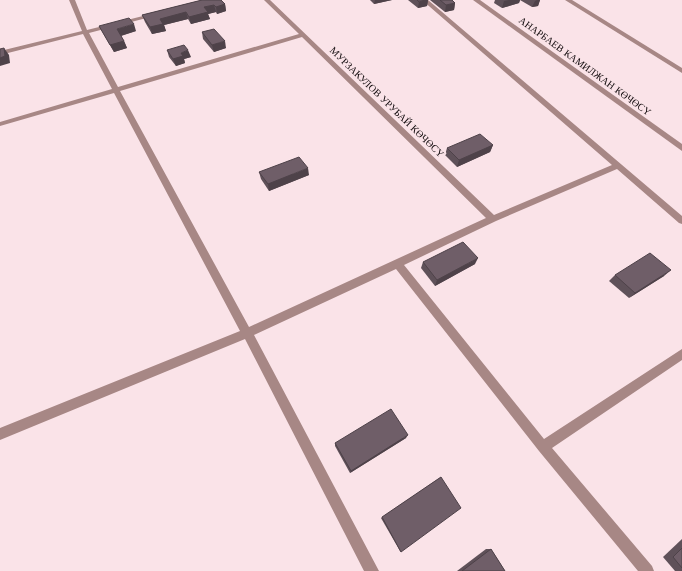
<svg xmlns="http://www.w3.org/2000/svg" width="682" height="571" viewBox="0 0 682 571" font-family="'Libre Baskerville',serif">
	<rect width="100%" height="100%" fill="#fae3e8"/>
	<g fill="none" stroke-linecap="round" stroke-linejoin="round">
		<g fill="#a78785" fill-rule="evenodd">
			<path d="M69 0H75L87 30 155 13 158 15 89 33 118 87 299 34 264 0H270L494 215 612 165 422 0H428L682 216V224L679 223 617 169 496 221 404 265 544 439 682 349V360L552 448 652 566 654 571H638L539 451 396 269 254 335 379 571H364L245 339 0 440V428L240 331 114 93 0 126V122L112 89 83 34 0 55V51L82 31ZM302 37 486 218 249 327 120 91Z"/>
			<polygon points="473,0 480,0 682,144 682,151"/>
			<polygon points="565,0 572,0 682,68 682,73"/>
		</g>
	</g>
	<g fill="#5f5159">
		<polygon points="202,0 225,4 226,11 217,14 216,12 208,14 210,19 191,24 188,19 164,25 166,31 152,34 145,22 142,15"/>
		<polygon points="370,0 392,0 374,4"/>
		<polygon points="408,0 428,0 427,6 418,8"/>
		<polygon points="430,0 452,0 455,3 454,10 445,12"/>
		<polygon points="495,0 520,0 519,3 502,8 494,3"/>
		<polygon points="520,0 540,0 538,6 532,7"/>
		<polygon points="99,26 136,31 121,36 124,41 127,48 114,52"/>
		<polygon points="202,32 226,48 214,52 203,39"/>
		<polygon points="167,50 191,57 184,59 185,63 176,66 169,57"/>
		<polygon points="493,145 490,152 457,167 445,155 447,148"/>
		<polygon points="259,172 309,175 269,191 261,179"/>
		<polygon points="423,262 475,264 435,286 421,268"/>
		<polygon points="615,275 664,276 629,298 609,281"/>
		<polygon points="406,438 350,473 335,446 335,443"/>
		<polygon points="441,477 401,552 400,551 381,518"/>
		<polygon points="682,539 682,571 675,571 663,557"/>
		<polygon points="486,549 491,549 505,571 457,571"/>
	</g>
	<g fill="#4e4249">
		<polygon points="375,0 392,0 374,4"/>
		<polygon points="425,0 428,0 427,6 418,8 419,2"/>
		<polygon points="509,0 520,0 519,3 502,8 504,1"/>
		<polygon points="537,0 540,0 538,6 532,7 535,1"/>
		<polygon points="455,3 454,10 445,12 446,5"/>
		<polygon points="225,4 226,11 217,14 216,7"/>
		<polygon points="214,5 216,12 208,14 210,19 191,24 189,17 204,7"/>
		<polygon points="186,12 188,19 164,25 166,31 152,34 150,27 160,19"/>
		<polygon points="134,24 136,31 120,36 117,29"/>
		<polygon points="124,41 127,48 114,52 110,45"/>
		<polygon points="225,41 226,48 214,52 212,45"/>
		<polygon points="4,48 9,55 10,63 0,66 0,58"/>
		<polygon points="188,50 191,57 184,59 185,63 176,66 173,59 181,53"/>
		<polygon points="493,145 490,152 457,167 459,160"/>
		<polygon points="308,168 309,175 269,191 268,184"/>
		<polygon points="478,258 475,264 435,286 437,280"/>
		<polygon points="671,270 664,276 629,298 635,293"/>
		<polygon points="408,435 406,438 350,473 351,471"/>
	</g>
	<g fill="#6f5e68" stroke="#4e4249">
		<polygon points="202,0 221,0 225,4 216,7 214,5 204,7 208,12 189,17 186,12 160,19 163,24 150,27 142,15"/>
		<polygon points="417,0 425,0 419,2"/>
		<polygon points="440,0 452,0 455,3 446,5"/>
		<polygon points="129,18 134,24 117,29 124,41 110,45 99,26"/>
		<polygon points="214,29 225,41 212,45 202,32"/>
		<polygon points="184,45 188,50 181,53 183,56 173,59 167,50"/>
		<polygon points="4,48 5,56 0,58 0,49"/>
		<polygon points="480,134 493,145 459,160 447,148"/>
		<polygon points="299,157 308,168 268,184 259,172"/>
		<polygon points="463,242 478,258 437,280 423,262"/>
		<polygon points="650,253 671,270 635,293 615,275"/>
		<polygon points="391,409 408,435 351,471 335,443"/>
		<polygon points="441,477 461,508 401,552 382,517"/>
		<polygon points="682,548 682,568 673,557"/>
		<polygon points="491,549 505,571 462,571"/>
	</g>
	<g text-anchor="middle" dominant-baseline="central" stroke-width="4" stroke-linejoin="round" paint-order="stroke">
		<g font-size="10" fill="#110a0c" stroke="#fae3e8">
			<text transform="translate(585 66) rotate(36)">АНАРБАЕВ КАМИЛЖАН КӨЧӨСҮ</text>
			<text transform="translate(387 102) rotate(44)">МУРЗАКУЛОВ УРУБАЙ КӨЧӨСҮ</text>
		</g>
	</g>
</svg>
